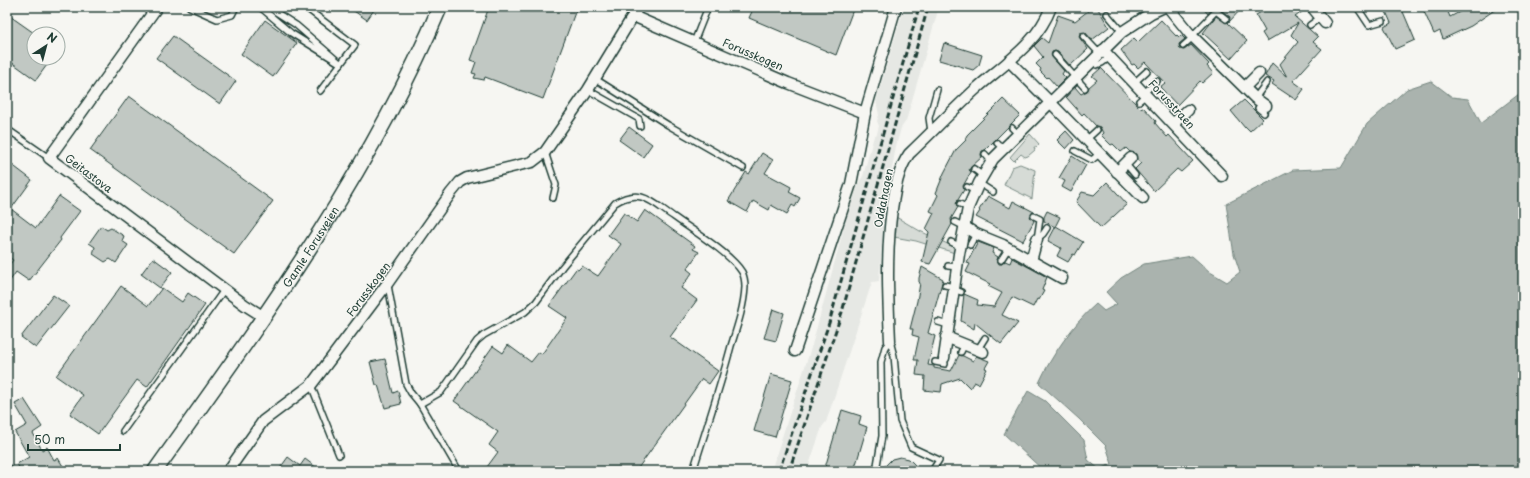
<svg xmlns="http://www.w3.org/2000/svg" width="1530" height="478" viewBox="0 0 1530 478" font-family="'Playpen Sans',sans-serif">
	<rect width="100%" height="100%" fill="#f6f6f2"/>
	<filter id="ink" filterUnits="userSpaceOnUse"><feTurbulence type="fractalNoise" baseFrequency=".025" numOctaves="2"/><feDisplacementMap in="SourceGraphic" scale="8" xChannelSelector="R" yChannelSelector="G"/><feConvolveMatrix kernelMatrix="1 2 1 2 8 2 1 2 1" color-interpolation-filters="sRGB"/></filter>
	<g filter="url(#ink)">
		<polygon fill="#e6e8e4" points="904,7 939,7 906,121 901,128 896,146 886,203 879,281 872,282 826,422 822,427 807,471 771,471 812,345 848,213 859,182 863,176 874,136 877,134 879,126 877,121 879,115 876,101"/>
		<g fill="#d6dbd6" stroke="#7a8c85">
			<polygon points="1030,134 1039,144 1036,147 1034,147 1035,150 1028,156 1025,157 1021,154 1014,161 1010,157"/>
			<polygon points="1020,164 1035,170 1032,199 1004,185 1012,167"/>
			<polygon points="896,217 920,231 956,248 955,253 916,241 894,237"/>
		</g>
		<path fill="#aab3ae" stroke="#72847d" d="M1431 81 1452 97 1468 99 1481 123 1523 91V471H1044L1004 434 1028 391 1045 401 1084 440 1088 460 1099 469 1112 464 1106 446 1079 419 1039 383C1051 356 1074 323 1096 304L1104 311 1117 304 1106 292 1121 278 1144 264 1192 256 1210 272 1227 282 1240 272 1234 254 1226 204 1293 170 1341 168 1367 124 1407 89Z"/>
		<g fill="#c1c8c3" stroke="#1f3d34">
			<polygon points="348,7 376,7 367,20"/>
			<polygon points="489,7 577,7 543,99 485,77 484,80 474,78 476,74 472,73 476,62 470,60"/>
			<polygon points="754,7 854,7 836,55 749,18"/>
			<polygon points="1093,7 1097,7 1109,27 1092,40 1085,32 1080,33 1079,37 1088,49 1070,66 1058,52 1055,51 1052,52 1052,57 1064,71 1062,74 1066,78 1057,87 1048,77 1047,78 1040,71 1041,69 1036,64 1043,57 1034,46 1042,38 1048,43 1058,15 1075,21"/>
			<polygon points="1202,7 1243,7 1228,23 1247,41 1231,59 1203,33 1216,16 1226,23 1229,21 1230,17 1217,7 1213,8 1208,14"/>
			<polygon points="1270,7 1306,7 1306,9 1295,17 1318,37 1313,42 1322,49 1293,81 1304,89 1296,100 1272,84 1274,81 1265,76 1272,63 1287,77 1280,64 1298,42 1291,35 1298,23 1267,41 1262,33 1265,31 1256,15"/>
			<polygon points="1384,7 1401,7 1415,40 1395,49 1384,27 1391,23"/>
			<polygon points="1422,7 1446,7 1450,17 1469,7 1499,7 1471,26 1443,39 1440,31 1434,34"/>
			<polygon points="7,14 34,33 34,58 52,58 36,80 7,59"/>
			<polygon points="265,20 297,43 273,77 241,54"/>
			<polygon points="1161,20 1176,36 1177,35 1179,37 1181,35 1185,39 1179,44 1180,49 1184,50 1191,45 1209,64 1207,66 1213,73 1202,83 1200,81 1177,105 1160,87 1165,83 1145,62 1138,68 1134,64 1132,65 1121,50 1134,38 1138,42"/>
			<polygon points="173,36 236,81 220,104 156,58"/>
			<polygon points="944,43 982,55 979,65 973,70 939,60"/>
			<polygon points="1101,68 1140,108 1143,107 1156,121 1155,123 1167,137 1169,135 1193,161 1181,172 1177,169 1154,191 1135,169 1141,163 1137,160 1136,154 1130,152 1126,148 1121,152 1113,144 1111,145 1101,135 1103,133 1100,127 1096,126 1084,113 1082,115 1066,97 1075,87 1081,94 1087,91 1089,87 1097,80 1092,76"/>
			<polygon points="129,96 273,201 234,254 90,150"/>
			<polygon points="1003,99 1020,115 985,150 982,151 981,155 982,157 971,167 969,170 971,172 963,186 964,190 956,203 958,207 951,219 952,224 930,264 922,262 929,232 926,229 934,213 930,211 938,195 936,193 944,173 956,150 966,140 965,139 967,135"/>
			<polygon points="1244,100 1263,119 1250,131 1246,127 1245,128 1231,111"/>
			<polygon points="629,127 652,144 643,157 619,140"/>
			<polygon points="1066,131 1074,140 1066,149 1057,140"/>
			<polygon points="762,153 773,160 765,173 791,187 789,192 800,198 795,207 792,205 787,214 771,205 769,210 753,201 747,212 728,201 746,172 749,174"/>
			<polygon points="1072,156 1086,165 1071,192 1062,187 1065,181 1059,178"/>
			<polygon points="7,161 32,180 11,209 36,228 59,196 80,211 60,238 61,240 29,281 16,272 7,285 7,268 13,260 7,256"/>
			<polygon points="1107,182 1127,204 1101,228 1076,202 1082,192 1094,195"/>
			<polygon points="988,196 1010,208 1013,201 1034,212 1030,216 1034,221 1023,241 976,217 980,211 979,210"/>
			<polygon points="645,210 695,246 693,249 699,252 687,269 692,273 681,288 697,300 670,337 718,371 709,384 702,379 636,471 484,471 498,452 489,445 498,432 454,401 493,346 503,353 508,345 531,362 539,352 542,354 567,318 549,306 576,269 578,270 582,266 598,276 621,244 608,235 624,213 637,222"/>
			<polygon points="1047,211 1060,217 1055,227 1044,221 1044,217"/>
			<polygon points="101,226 107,230 111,228 124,236 122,241 128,245 116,263 110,259 105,262 93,254 95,247 89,243"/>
			<polygon points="1056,226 1083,242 1075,255 1073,254 1068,262 1057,256 1061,248 1048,241"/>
			<polygon points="978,242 994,248 992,253 998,257 997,260 999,264 1002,264 1005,261 1010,263 1012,258 1047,277 1042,290 1044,291 1039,300 1037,299 1033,307 1012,297 1002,315 1018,323 1001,344 975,323 974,329 961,321 964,294 978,300 977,305 994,307 1002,293 988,286 990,284 966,272 970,264 967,263"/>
			<polygon points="153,258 172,272 160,288 141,274"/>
			<polygon points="922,267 943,279 928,333 935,336 928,365 934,366 934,368 951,371 959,355 963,356 973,361 976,356 989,361 985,368 987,369 979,384 974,382 970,388 960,378 942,384 941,392 924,390 925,376 916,375 918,360 914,360 919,337 912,335 913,329 910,329 917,301 920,283 919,282 919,278"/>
			<polygon points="121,286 148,306 162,288 182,302 188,293 205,305 147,387 137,380 98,434 70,414 83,395 56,376"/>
			<polygon points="53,295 69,306 36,348 21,337"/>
			<polygon points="773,309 784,313 776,341 764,338"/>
			<polygon points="385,359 393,393 398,391 401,404 385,408 378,385 376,385 370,362"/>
			<polygon points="771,374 792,380 775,437 754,431"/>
			<polygon points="24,399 42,427 33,433 42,450 47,447 54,460 58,458 66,471 50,471 47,466 38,471 21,471 17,464 29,457 15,432 27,425 15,404"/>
			<polygon points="842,410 861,416 859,424 867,427 854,471 824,471"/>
			<polygon points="288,457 300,466 305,459 321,471 278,471"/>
			<polygon points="900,457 909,459 921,471 880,471 892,459"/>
		</g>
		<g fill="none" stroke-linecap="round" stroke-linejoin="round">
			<g stroke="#1f3d34" stroke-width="8">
				<g id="lane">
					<polyline points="190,7 217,19 232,15 236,7"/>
					<polyline points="260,7 291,33 341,64 296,25 268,7"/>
					<polyline points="305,7 355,45 320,91"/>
					<polyline points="1357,7 1369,25 1383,21"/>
					<polyline points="1107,14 1122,32"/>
					<polyline points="1310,25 1321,17"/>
					<polyline points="1083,36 1099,53"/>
					<polyline points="1192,36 1216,11 1226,19"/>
					<polyline points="694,42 708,7"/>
					<polyline points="1183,46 1193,37"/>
					<polyline points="1055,55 1085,88"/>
					<polyline points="1097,65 1102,63 1110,57"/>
					<polyline points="594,78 668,125 743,168"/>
					<polyline points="1135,82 1147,71"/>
					<polyline points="588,90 639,119 640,126"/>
					<polyline points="1144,93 1157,81"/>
					<polyline points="1255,98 1267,82"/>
					<polyline points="1139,101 1146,95"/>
					<polyline points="1262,103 1258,108 1264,113"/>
					<polyline points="1012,128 1018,134"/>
					<polyline points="7,129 49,158"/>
					<polyline points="931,132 929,118 937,90"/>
					<polyline points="1086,140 1097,130"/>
					<polyline points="997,143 1003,149"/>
					<polyline points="1075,151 1092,160 1099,154"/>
					<polyline points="545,152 556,185 553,198"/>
					<polyline points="985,154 991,161"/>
					<polyline points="1125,163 1135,175"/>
					<polyline points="974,169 983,176"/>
					<polyline points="979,183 993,192"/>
					<polyline points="967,187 976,191"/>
					<polyline points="960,204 968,208"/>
					<polyline points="1034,216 1040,219 1037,239"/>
					<polyline points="955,222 965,227"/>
					<polyline points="1037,239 1043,234 1047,228"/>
					<polyline points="951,242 961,247"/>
					<polyline points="970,245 976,234"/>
					<polyline points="1001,260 1008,249"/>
					<polyline points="948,266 957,267"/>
					<polyline points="388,285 406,384 411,393 420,404 459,471"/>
					<polyline points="945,285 954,287"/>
					<polyline points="953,289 961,292"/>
					<polyline points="938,322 948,325"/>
					<polyline points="890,341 894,356 900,421 911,447 939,460 932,471"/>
					<polyline points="978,349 985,338"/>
					<polyline points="961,352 965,344"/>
					<polyline points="935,362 945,364 944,358"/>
					<polyline points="311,385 339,455"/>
					<path d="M420 404 441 392 477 341 484 335 525 312 536 302 562 267 615 203C641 187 653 203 674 217 692 230 731 254 742 272 744 276 745 283 745 287 744 307 737 327 731 346 720 388 706 429 693 471"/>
					<polyline points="123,431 224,290"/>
					<polyline points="876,471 882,436 881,362 885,347 890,341"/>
				</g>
			</g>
			<g stroke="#1f3d34" stroke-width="13">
				<g id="street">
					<polyline points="157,7 49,158 245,305 264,317"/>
					<polyline points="638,7 633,16 788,83 865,113"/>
					<polyline points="1168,7 1190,34 1255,98 1266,106"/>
					<polyline points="1312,7 1325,23"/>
					<polyline points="1103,50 1222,176"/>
					<polyline points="1009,61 1050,102 1143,198"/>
					<polyline points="1245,87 1259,73"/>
					<polyline points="1174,123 1188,110"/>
					<polyline points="1117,172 1131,158"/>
					<polyline points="965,227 976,234 1003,245 1062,278"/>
					<polyline points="1031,261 1037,239"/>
					<polyline points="946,337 983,352"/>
					<path d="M890 341C888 297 886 253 892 209 895 189 898 170 909 154 932 132 954 109 977 88 1004 64 1038 43 1051 7"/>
					<polyline points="795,351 851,184 865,113 896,7"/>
					<polyline points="944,358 959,254 968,208 979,183 993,159 1122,32 1151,13 1164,7"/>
					<polyline points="7,470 7,471"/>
					<polyline points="228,471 263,421 311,385 387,284 451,193 460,182 467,178 532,162 545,152 588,90 633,16"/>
				</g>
			</g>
			<g stroke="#1f3d34" stroke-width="17">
				<g id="secondary">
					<path id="s1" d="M155 471C261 322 368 177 440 7"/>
				</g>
			</g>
			<use href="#lane" stroke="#f6f6f2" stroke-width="5"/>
			<use href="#street" stroke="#f6f6f2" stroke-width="10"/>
			<use href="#secondary" stroke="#f6f6f2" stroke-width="14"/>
			<g stroke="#1f3d34" stroke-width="3" stroke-dasharray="6 3" stroke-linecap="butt">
				<polyline points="779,471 829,323 919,7"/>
				<polyline points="789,471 842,312 928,7"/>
			</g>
		</g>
	</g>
	<g text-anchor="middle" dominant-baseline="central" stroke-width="3" stroke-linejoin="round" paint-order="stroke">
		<g font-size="11" fill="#1f3d34" stroke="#f6f6f2">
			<text transform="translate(753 54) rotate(23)">Forusskogen</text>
			<text transform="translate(1172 104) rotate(47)">Forusstraen</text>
			<text transform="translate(89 173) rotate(37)">Geitastova</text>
			<text transform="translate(883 198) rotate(-79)">Oddahagen</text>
			<text stroke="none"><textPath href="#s1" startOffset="273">Gamle Forusveien</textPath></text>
			<text transform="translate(368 289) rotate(-53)">Forusskogen</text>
		</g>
	</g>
	<rect width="1530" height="478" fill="none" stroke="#f6f6f2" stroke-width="24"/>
	<rect x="12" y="12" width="1506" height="454" fill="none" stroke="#1f3d34" stroke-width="1.5" filter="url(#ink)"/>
	<g transform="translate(46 46) rotate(36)"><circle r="19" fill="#f6f6f2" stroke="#a0aca6"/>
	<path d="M0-3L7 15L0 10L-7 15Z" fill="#1f3d34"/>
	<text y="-6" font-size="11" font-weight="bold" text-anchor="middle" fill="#1f3d34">N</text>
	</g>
	<path d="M28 444v6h92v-6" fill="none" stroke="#1f3d34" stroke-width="2"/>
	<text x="34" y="444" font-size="12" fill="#1f3d34" stroke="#f6f6f2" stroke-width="3" paint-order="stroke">50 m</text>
</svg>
